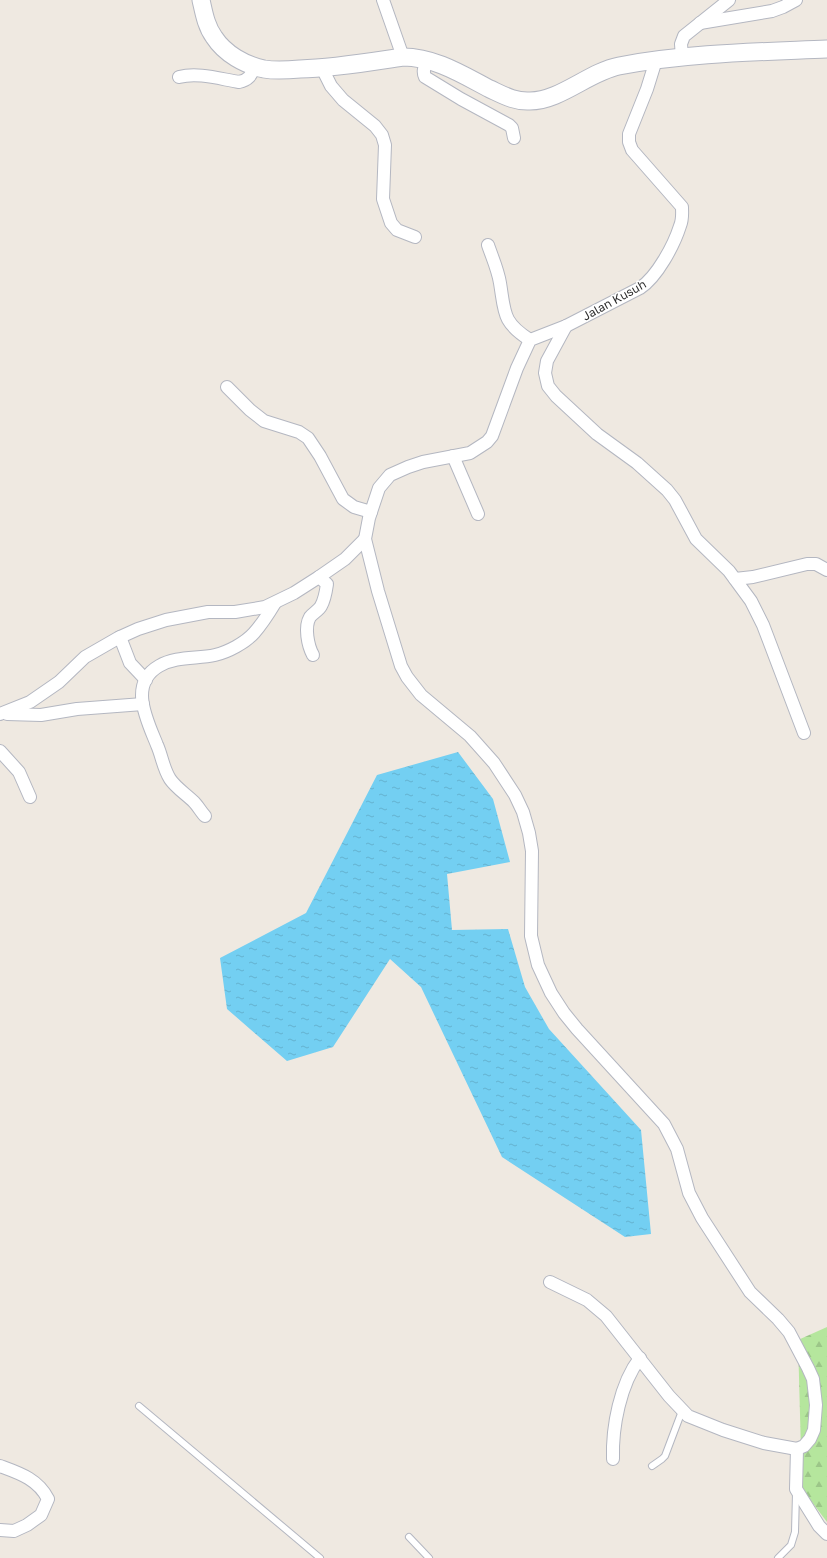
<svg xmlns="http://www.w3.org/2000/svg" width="827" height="1558" viewBox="0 0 827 1558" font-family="'Golos Text',sans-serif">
	<defs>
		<pattern id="forest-firs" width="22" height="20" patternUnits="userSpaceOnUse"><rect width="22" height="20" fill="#b5e69d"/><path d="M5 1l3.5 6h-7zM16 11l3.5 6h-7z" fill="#9cc688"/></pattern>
		<pattern id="water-ripples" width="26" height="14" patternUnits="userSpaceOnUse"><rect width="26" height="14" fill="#73cff2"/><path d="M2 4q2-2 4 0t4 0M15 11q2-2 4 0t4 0" fill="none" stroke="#64b2d0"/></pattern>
	</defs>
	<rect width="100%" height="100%" fill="#efe9e1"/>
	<polygon fill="url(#forest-firs)" points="827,1327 827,1522 802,1489 798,1340"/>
	<polygon fill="url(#water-ripples)" points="458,752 493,799 510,862 447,874 452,930 508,929 525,987 549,1029 641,1130 651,1234 625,1237 502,1157 421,987 390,959 333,1047 287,1061 227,1009 220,958 306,913 377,775"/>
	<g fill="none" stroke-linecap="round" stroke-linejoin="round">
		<g stroke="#b4b7c1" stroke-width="8">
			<g id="lane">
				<polyline points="139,1406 320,1558"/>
				<polyline points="652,1466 662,1459 665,1456 682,1411"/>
				<polyline points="409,1537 429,1558"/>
				<polyline points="778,1558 791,1545 795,1532 796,1493"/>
			</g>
		</g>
		<g stroke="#b4b7c1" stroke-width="14">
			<g id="street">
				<polyline points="383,0 403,57"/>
				<polyline points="700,23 772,11 783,7 796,0"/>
				<polyline points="682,57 681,44 684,36 729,0"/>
				<path d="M427 59C425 66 422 71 425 77L461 99 509 125 512 128 514 138"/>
				<path d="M656 60 647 89 629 134V142L632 150 682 207C682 213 683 219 680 226 674 245 657 277 640 288L566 326 530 340 517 368 492 436 487 442 470 453 423 462 408 467 390 475 379 488 369 518 365 539 378 591 401 666 407 677 421 695 470 736 494 763 515 795 523 812 529 833 532 851 531 936 538 965 551 993 564 1013 577 1029 664 1124 677 1149 689 1193 702 1218 750 1292 778 1319 789 1332 808 1368 813 1379 816 1405 814 1430 810 1439 804 1446 797 1449 796 1489 819 1526 827 1534"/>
				<polyline points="322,68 331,86 343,100 375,126 382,135 385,145 383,199 391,223 397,230 415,237"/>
				<path d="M179 77C198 72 220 79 239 82 249 80 251 75 255 67"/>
				<path d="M488 245C492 257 498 270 500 283 505 313 502 322 530 340"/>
				<polyline points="566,326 547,361 545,373 548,386 556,396 597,434 637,463 667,490 675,500 696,539 729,571 751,601 763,625 804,733"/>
				<polyline points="227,387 250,410 264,421 299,432 308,438 320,456 343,499 354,507 371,512"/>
				<polyline points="453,456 478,514"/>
				<polyline points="735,579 753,577 807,564 816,564 827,570"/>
				<polyline points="120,637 130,663 146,680"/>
				<path d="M313 655C308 646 304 627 310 617 313 613 319 610 321 606 325 599 326 591 327 584L319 577"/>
				<polyline points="0,714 30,702 59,682 85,657 118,638 138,629 166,620 208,612 235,612 265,607 294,593 319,577 345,559 365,539"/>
				<polyline points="7,714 41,715 77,709 143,704"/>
				<polyline points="0,751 19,772 30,797"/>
				<path d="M205 816C201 812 198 806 194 802 186 794 176 788 170 779 163 768 162 756 157 745 147 720 128 684 159 666 176 656 197 659 215 655 228 652 245 643 254 633 262 624 269 613 275 603"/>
				<polyline points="550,1282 587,1300 606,1316 669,1396 688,1416 723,1430 764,1443 797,1449"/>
				<path d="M613 1459C612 1427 620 1384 640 1358"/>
				<path d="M0 1466C19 1473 38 1479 48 1499L41 1515 27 1525 14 1531 0 1530"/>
			</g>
		</g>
		<g stroke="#b4b7c1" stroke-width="19">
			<path id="secondary" d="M201 0C204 13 206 26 214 37 225 54 245 65 264 69 276 71 289 70 300 69 335 68 369 62 403 57 435 57 463 75 490 89 503 95 515 102 530 101 560 101 589 72 619 66 687 53 758 52 827 49"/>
		</g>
		<use href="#lane" stroke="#fff" stroke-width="6"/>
		<use href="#street" stroke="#fff" stroke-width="12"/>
		<use href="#secondary" stroke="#fff" stroke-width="17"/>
	</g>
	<g text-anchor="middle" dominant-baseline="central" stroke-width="3" stroke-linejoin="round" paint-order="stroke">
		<g font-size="12" fill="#2e2e2e" stroke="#fff">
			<text transform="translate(614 300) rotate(-29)">Jalan Kusuh</text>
		</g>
	</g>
</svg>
